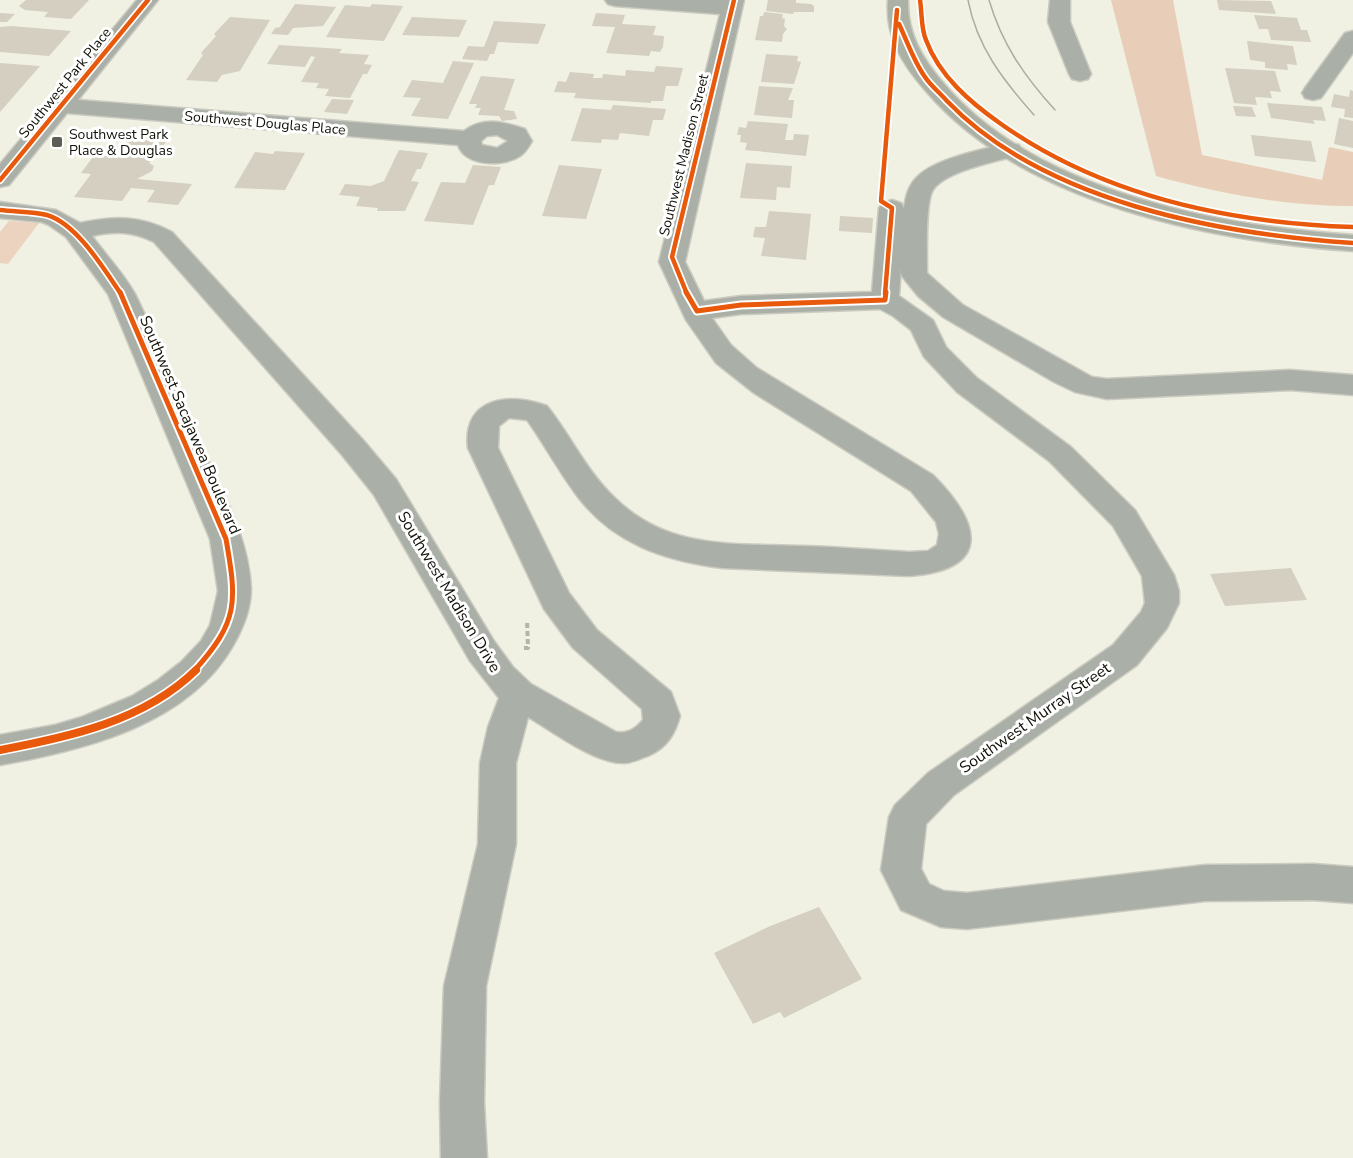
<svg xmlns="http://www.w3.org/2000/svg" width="1353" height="1158" viewBox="0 0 1353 1158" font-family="'Nunito Sans',sans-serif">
	<rect width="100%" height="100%" fill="#f0f1e2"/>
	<polygon fill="#ecd3bf" points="9,221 39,223 8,264 0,263 0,232"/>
	<path fill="#e8cdb8" d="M1111 0H1173L1202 155 1322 180 1329 147 1353 152V206C1286 206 1221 194 1156 176Z"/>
	<g fill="#d4cfc0">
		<polygon points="26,0 89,0 71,19 44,17 48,12 25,10 19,6"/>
		<polygon points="768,0 796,0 796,3 811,4 814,6 814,12 794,12 793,14 766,11"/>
		<polygon points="1217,0 1271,1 1276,14 1219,10"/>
		<polygon points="295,4 336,7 323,26 293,28 288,35 271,34 275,28 280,27"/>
		<polygon points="372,4 403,6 384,41 326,37 345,5 370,7"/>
		<polygon points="764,12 783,14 782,18 785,19 784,26 787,29 783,34 782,42 755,40 760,16 763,16"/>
		<polygon points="0,13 15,14 7,22 0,22"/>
		<polygon points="596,13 625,15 622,24 656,26 653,35 664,36 663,47 660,52 651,51 649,56 606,53 615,27 592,26"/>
		<polygon points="1254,15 1297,18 1301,30 1307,30 1311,42 1271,40 1268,29 1259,29"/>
		<polygon points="230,17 270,20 240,71 222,75 217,82 186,80 203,55 201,53 216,36 214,34"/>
		<polygon points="412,17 467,20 459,37 402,35"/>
		<polygon points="494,21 546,24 538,44 498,42 494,54 490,54 487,61 462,59 468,46 484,47"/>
		<polygon points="11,26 71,31 49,56 0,52 0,27"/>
		<polygon points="1247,41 1293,46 1297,65 1287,64 1288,70 1265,68 1265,62 1250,60"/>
		<polygon points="279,45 342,49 339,53 369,55 364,64 372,65 367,74 363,74 350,98 325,96 329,89 316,88 319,83 301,82 315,57 311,56 305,67 267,64"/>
		<polygon points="766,54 798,56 797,61 801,62 794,84 761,82"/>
		<polygon points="453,61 474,63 448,119 411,116 421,98 403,97 412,80 443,83"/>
		<polygon points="0,63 40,66 0,112"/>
		<polygon points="656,66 683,68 678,86 666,86 663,101 651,101 651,103 574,98 576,93 554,92 558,81 566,82 570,72 594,74 593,78 602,78 603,74 625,76 626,70 654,72"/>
		<polygon points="1225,68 1275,71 1281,92 1270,91 1272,98 1255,97 1257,105 1234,103"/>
		<polygon points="481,76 515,79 504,110 514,111 517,119 502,121 499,116 478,115 481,108 475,108 477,104 469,104"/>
		<polygon points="759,86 793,88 788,100 794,100 792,118 754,115"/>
		<polygon points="1350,90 1353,91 1353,118 1344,117 1345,109 1331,107 1334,94 1349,97"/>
		<polygon points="332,99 354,100 347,114 324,112"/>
		<polygon points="1267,103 1322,107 1326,121 1313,120 1315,124 1271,118"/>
		<polygon points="613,105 666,109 663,120 653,120 649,136 620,133 618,140 602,139 601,143 571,141 582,108 611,110"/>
		<polygon points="1233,106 1252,107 1256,117 1236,116"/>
		<polygon points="1339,118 1353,121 1353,148 1334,144"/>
		<polygon points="748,121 788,124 785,140 793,140 794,134 809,135 806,156 745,150 747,143 740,142 741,135 737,135 739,127 746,128"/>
		<polygon points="1251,135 1311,141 1316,162 1255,156"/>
		<polygon points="129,139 166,142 149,163 154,166 152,171 137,179 192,184 178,205 147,202 155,190 131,188 122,201 74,197 91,174 81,173 93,157 103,158 112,146 124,147"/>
		<polygon points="399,150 428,153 421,169 417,169 411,181 419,182 405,211 377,211 378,208 356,206 360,197 339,195 345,184 371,186 384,181"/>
		<polygon points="275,151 305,153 285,190 234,188 255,152 273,154"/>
		<polygon points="746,163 792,166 790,188 777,187 776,200 740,198"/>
		<polygon points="473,165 501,167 494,185 489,185 473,225 424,221 441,182 465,183"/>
		<polygon points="559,165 602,169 586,219 542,216"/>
		<polygon points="769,211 811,214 806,260 761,256 765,238 753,237 755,227 766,227"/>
		<polygon points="840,216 873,218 872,233 839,231"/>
		<polygon points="1291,568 1307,600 1225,606 1210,574"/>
		<polygon points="819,907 862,979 784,1018 780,1012 753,1024 714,953 768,927"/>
	</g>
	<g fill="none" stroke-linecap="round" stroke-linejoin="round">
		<g stroke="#cbcbc1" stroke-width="3">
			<g id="minor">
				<path d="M137 0H158L78 100 464 131C483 116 504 122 525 129L532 141C529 146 526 152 520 156 504 167 465 167 458 145L67 113 9 185 0 187V164ZM497 135 508 141 497 148 482 145 481 141 487 136Z"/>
				<path d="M605 0H744L685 262 704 301 741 296 872 292 879 208 883 203 892 200 901 203 904 208C906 196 908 186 917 177 936 158 984 149 1010 143L1019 145 1022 150 1019 155C998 161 945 171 933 190 925 202 927 256 927 273L963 305 1092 377 1107 379 1290 370 1353 375V395L1290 390 1107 399 1075 392 1054 382 943 317 918 296 905 280 901 274V267L899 296 933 320 946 347 977 378 1071 447 1135 510 1174 575 1179 591V603L1167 628 1137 665 954 795 926 824 921 869 929 884 944 891 967 893 1205 865 1313 864 1353 867V903L1313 900 1205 901 967 929 941 927 901 910 881 870 889 817 895 805 928 773 1113 645 1141 612 1145 603 1142 576 1113 526 1049 461 957 392 924 357 911 330 893 316 880 309 741 314 712 318 731 345 757 368 933 475C982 524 992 570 909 576L723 568C664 561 611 543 575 493 558 470 544 444 527 420L509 418 499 426 498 448 569 593 597 630 671 692 680 716C675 734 667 747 650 755 642 758 632 763 624 763 595 764 552 731 528 717L516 763V844L486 986 484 1103 487 1158H441L440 1103 444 986 478 844 480 763 488 727 499 698 470 661 374 495 342 455 154 242C132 231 115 231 92 236 106 255 124 274 135 294 158 340 176 389 197 436 218 484 249 535 251 589 251 609 243 628 234 644 189 725 84 750 0 765V735L55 725 82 717 132 696 158 680 181 662 201 641 210 625 218 591 210 539 108 294 66 237 49 225 42 222 0 218V202L56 210 80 223C114 216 140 215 172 232L364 441 396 479 494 641 513 667 531 684 616 732C628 734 635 729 643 720L642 709 573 648 544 609 468 448C462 397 510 392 547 406 571 436 587 472 615 498 669 551 734 543 804 546 839 547 874 550 909 552L928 551 937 545 939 534 936 522 911 491 754 393 716 363 686 320 659 262 720 14 615 6 608 4Z"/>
				<polygon points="1050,0 1070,0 1070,22 1091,74 1088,79 1080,81 1072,79 1069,74 1048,22"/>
				<polygon points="1353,31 1353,53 1321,98 1313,100 1305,98 1302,93 1305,88 1345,33"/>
			</g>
		</g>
		<g stroke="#cbcbc1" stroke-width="3">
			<path id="major" d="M888 0H908C907 34 923 60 945 85 1037 192 1219 226 1353 235V251C1211 241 1021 204 925 90 902 64 885 36 888 0Z"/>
		</g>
		<polyline stroke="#b2b5ac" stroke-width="4" stroke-dasharray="5 3" stroke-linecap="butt" points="524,648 528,648 527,620"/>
		<use href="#minor" fill="#aaafa7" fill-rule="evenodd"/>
		<use href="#major" fill="#acb1a6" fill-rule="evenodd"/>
		<g stroke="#aaada4" stroke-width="1.5">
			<path d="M968 0C977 47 1003 80 1034 115"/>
			<path d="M989 0C1002 44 1024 76 1055 110"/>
		</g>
		<g stroke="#fff" stroke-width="8">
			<g id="cycleway-far2">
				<path d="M920 0C922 13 921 29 926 40 939 76 971 103 1001 124 1103 196 1229 223 1353 227"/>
				<path d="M899 24C907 41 914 62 925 77 931 86 940 93 947 101 1044 202 1218 234 1353 243"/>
				<polyline points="0,180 148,0"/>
				<path d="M0 210C15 212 33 211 47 215 77 224 104 269 121 294"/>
				<polyline points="687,294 672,257 734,0"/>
				<polyline points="885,294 892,208 881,201 897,10"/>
			</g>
		</g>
		<g stroke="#fff" stroke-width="9">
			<g id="cycleway-far1">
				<path d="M120 292 226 539C237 602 239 621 194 671"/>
				<polyline points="686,292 697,311 741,305 885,300 886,292"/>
			</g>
		</g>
		<g stroke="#fff" stroke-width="11">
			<path id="cycleway" d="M0 750C69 737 144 721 196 670"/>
		</g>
		<use href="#cycleway-far2" stroke="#e8590c" stroke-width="4.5"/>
		<use href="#cycleway-far1" stroke="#e8590c" stroke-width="5"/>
		<use href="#cycleway" stroke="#e8590c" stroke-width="8"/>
	</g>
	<rect fill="#5e5f54" stroke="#fff" stroke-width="2" x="51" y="136" width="12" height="12" rx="3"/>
	<g text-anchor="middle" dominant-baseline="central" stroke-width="6" stroke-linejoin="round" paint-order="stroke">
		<g font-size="14" fill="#101007" stroke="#fff">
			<text transform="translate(65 83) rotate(-51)">Southwest Park Place</text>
			<text transform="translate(265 123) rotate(5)">Southwest Douglas Place</text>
			<text transform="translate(684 155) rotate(-76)">Southwest Madison Street</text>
		</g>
		<g font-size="14" fill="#101007" stroke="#fff" text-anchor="start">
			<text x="69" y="134">Southwest Park<tspan x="69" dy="16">Place &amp; Douglas</tspan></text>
		</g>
		<g font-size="16" fill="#101007" stroke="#fff">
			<text transform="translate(190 425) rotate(67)">Southwest Sacajawea Boulevard</text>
			<text transform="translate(449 592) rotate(59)">Southwest Madison Drive</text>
			<text transform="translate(1035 718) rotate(-35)">Southwest Murray Street</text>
		</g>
	</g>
</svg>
